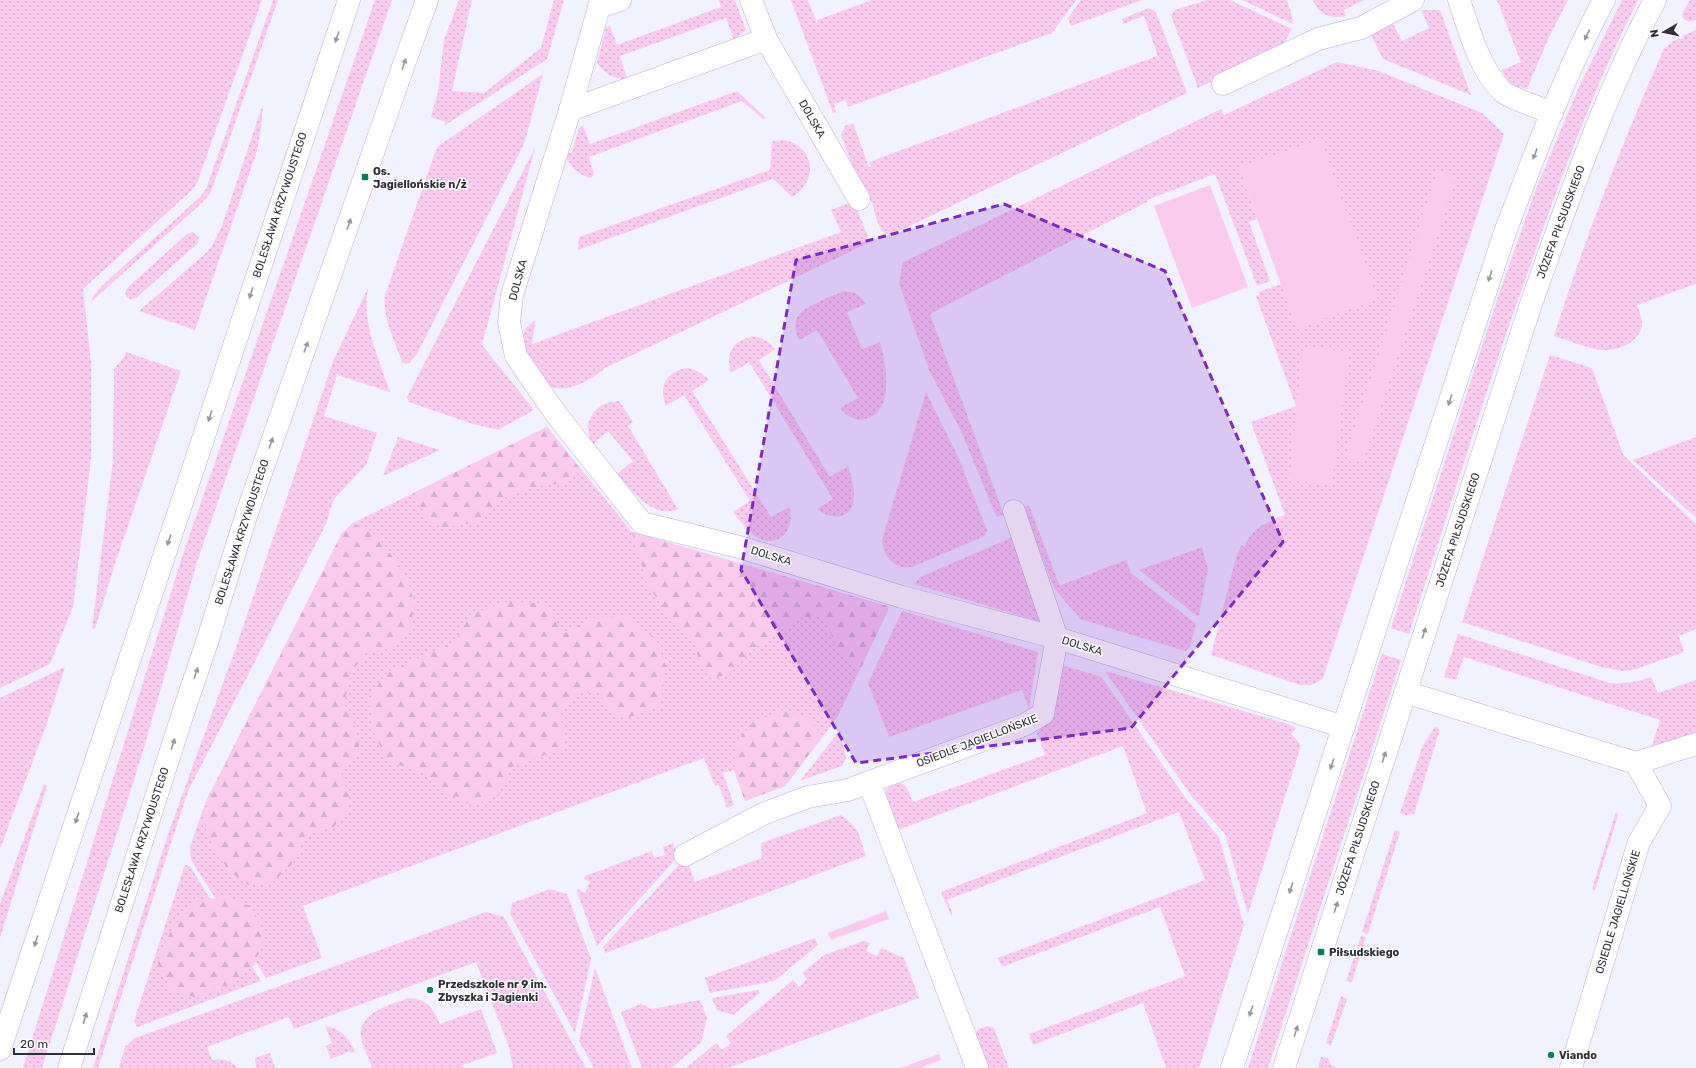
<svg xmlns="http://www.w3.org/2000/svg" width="1696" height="1068" viewBox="0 0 1696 1068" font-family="Rubik,sans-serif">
	<defs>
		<pattern id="grass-dots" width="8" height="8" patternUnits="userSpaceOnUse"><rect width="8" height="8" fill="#f9cbef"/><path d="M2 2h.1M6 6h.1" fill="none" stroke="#d6afce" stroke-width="1.8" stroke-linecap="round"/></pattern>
		<pattern id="forest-firs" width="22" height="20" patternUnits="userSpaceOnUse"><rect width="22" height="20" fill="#f9cbef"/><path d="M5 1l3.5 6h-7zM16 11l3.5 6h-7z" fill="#d6afce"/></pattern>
	</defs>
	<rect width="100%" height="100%" fill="#f1f1ff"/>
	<g fill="url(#grass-dots)">
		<polygon points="0,0 262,0 197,183 192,190 83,289 91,362 91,459 73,607 51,662 48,665 0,688"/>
		<polygon points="273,0 278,0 211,192 204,201 91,302 93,296 105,283 200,197 206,189"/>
		<polygon points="375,0 392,0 197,562 141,758 42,1068 23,1068 182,557"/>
		<polygon points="459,0 472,0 452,91 484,93 541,48 554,0 564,0 547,59 444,126 445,122 431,117 438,92 444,40"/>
		<path d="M719 0H735L746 30 734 40 726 18 620 56 627 79C613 79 605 74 597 63L606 27 610 26 617 45 721 7Z"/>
		<polygon points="791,0 808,0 818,26 817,20 872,0 1076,0 1052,33 848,107 846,100 834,104 836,112 833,113"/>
		<polygon points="1081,0 1142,0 1071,26 1068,18"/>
		<polygon points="1207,0 1230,0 1292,29 1284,43 1277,50 1198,88 1171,15 1175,10"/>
		<polygon points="1242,0 1287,0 1292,16 1293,24"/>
		<path d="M1313 0H1364L1344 10 1346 16C1332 19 1318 15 1313 0Z"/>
		<path d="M1497 0H1568L1549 37 1527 89C1513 86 1507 83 1502 70L1521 62Z"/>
		<path d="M1622 0H1638C1595 85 1562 174 1531 263 1487 386 1449 510 1409 634L1391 628 1498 297 1536 189 1579 87Z"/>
		<path d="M1690 0H1696V20C1690 23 1680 21 1683 12 1685 8 1688 4 1690 0Z"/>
		<path d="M1149 8 1156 12 1187 93 891 235C878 235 875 212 872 202L864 198 841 135 845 126 853 123 869 167H871L869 162 1157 56 1160 62 1144 16 1123 24 1122 19Z"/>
		<polygon points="1421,10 1440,10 1471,95 1383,59 1371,35 1393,24 1402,41 1429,28"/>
		<path d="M1696 30V284L1637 305C1639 312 1643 319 1642 326 1638 343 1618 351 1602 350 1591 350 1566 339 1554 336 1585 238 1622 143 1664 49 1674 39 1684 35 1696 30Z"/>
		<path d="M1337 62 1379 71 1482 113 1504 134 1323 678C1315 685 1310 686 1300 685L1211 655 1235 561 1241 545 1244 547C1252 528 1267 522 1285 515L1251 422 1296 406 1256 296 1259 295V292L1281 284 1298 329 1239 169 1257 219 1249 222 1270 281 1257 286 1215 174 1147 200V202L930 314 1004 515 998 517 996 516 961 431 929 370 899 284 903 262 1221 109 1224 115Z"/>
		<path d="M543 74 525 141 520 152 417 354 409 363 405 364 402 362C395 341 382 317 385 295L437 147Z"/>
		<path d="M737 91 766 118 763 119 742 101 589 157 594 174 591 178C578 175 570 167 565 155L572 152 579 128 583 126 590 144Z"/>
		<polygon points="263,104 261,128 257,151 195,330 139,311 205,254 212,246 221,228"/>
		<path d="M785 140C816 148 818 181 792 197L773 179 578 250 579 237 770 170 772 141Z"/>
		<polygon points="535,148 482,345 534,410 498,430 473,424 409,402 407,397"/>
		<path d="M854 201 868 237 864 245 605 368C590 381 567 394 548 386L521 343 525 329 535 320 532 344 841 232 831 210Z"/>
		<polygon points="192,232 199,237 197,244 136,298 132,300 127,297 125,293 127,288 187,234"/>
		<path d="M369 286C359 318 380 361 390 392L337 375 324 416 377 433 366 465 334 499 326 524 188 791 98 1068H93L168 834 235 650 334 359Z"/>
		<path d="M845 291C856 292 860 295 866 304L847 312 862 349 880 342C886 363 896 413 865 419 854 421 847 416 840 408L858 398 817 330 799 340C789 318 800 311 818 302 827 298 836 294 845 291Z"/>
		<path d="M753 336C763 338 769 342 775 349L759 360 830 477 848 466C852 478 856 492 853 504 848 522 828 518 817 509L833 499 749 362 731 373C725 352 733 341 753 336Z"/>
		<polygon points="126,352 181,371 115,564 95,629 92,628 113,460 114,369 124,357"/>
		<polygon points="1550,355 1592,368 1623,454 1629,461 1696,524 1696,629 1679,636 1684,652 1636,669 1624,671 1601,667 1462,622"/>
		<path d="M687 368C697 370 702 373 709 380L692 391 771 517 789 507C796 527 781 548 760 539 748 534 741 522 733 512L750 501 684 395 666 406C658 386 666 372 687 368Z"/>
		<path d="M926 392 959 459 987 530 985 536 912 567C895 570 883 557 882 540Z"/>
		<path d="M619 401 633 422 628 426 678 509C653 520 632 490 617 474L633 461 608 431 593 444C580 423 595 401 619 401Z"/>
		<polygon points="547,427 632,532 887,606 888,610 837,718 785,786 745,801 734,770 723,773 734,805 727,808 719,785 715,786 704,758 303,906 322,958 266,978 191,860 190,847 206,801 342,533 353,523"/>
		<polygon points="398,437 440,450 383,476"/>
		<polygon points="1696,437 1696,518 1633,460"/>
		<polygon points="1029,505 1059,584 1061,585 1126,560 1131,573 1196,624 1190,647 1185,651 1080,619 1054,588 1023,508"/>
		<polygon points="1015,536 1041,622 914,584 920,577"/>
		<polygon points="1202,547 1208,569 1199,615 1197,616 1139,570"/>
		<polygon points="902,611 1038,652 1029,709 1022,690 889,737 868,683"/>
		<path d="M1458 634 1610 683C1625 684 1637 682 1651 677L1658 693 1696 680V734L1651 749 1660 720 1464 657 1456 680 1444 677Z"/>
		<polygon points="1382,654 1401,660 1268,1068 1248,1068"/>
		<path d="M1061 665 1099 676 1103 679 1187 800 1219 837 1244 925 1199 1068H1166L1143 1003 1033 1045 1029 1034 1185 976 1160 907 1002 967 998 958 1205 880 1179 812 947 900 952 912V917L941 892 1147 813 1123 746 895 831C892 823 884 807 884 798 884 787 898 777 906 787 909 791 911 797 913 802L1045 755 1037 733 1046 723Z"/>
		<polygon points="65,667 46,726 0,849 0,698"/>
		<polygon points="1105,671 1288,724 1296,728 1291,734 1300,744 1300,749 1248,914 1225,834 1192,797"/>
		<polygon points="1435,727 1440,729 1414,814 1406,815 1400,813 1423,745"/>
		<polygon points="840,730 846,758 842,766 800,781"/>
		<polygon points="44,784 47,786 0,938 0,904"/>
		<polygon points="1616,812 1618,815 1595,890 1592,889"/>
		<path d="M841 815C860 828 859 836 866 856L605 953 603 947 686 857 695 882 762 858 761 843Z"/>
		<polygon points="1395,830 1400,832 1368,934 1362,932"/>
		<polygon points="673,843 677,854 676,859 597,946 577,892 578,889 585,893 590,882 584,879 585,876 652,851 654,858 665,855 663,847"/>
		<polygon points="186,865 190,866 261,981 137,1027 134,1021 184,867"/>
		<polygon points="550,889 567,894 591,959 575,1033 510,914 512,903"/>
		<path d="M486 912 504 917 586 1068H513L509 1047 476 962 294 1029 289 1017 207 1047 212 1060C222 1059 230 1059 237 1068H119L125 1047 135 1038Z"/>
		<polygon points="1361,936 1366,937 1352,982 1346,981"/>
		<polygon points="815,938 818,945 774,981 710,993 705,978"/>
		<polygon points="864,941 870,943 866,951 877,956 881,948 904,958 919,998 728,1068 686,1068 716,1043 722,1050 731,1043 726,1036 793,980 799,987 807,979 802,973 824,955"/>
		<polygon points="595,968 632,1068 594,1068 579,1041"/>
		<polygon points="758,990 760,993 733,1015 717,1010 712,998"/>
		<polygon points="1341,996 1347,999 1331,1046 1326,1043"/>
		<path d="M408 998C429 1000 432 1007 440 1024L481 1009 497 1053 463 1065 464 1068H372C369 1059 365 1051 362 1042 354 1013 388 1006 408 998Z"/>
		<polygon points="700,1000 707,1018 701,1043 671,1068 642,1068 621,1012 641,1004 652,1009"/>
		<path d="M325 1026C342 1029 349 1038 355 1052L351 1053 350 1051 331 1059 326 1046 332 1043Z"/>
		<polygon points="988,1026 994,1028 1009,1068 988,1068 975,1034 978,1029"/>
		<polygon points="270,1053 275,1068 256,1068 255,1058"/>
		<polygon points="1321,1057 1328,1058 1331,1065 1336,1067 1335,1068 1318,1068"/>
	</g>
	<g fill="url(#forest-firs)">
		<polygon points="547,427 582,471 566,483 534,487 502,499 477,522 443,528 425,518 415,492"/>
		<polygon points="353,523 376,535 404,572 415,603 409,632 390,649 368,651 352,671 344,703 356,728 360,751 341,771 351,804 334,827 305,835 296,860 274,881 248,885 229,871 208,838 202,812 342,533"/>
		<polygon points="632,532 887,606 888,610 860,670 837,649 829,628 819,617 804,617 779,631 751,651 729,675 709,678 699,662 694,639 674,623 647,584"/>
		<polygon points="510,601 546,604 563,634 592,618 625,616 656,639 666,667 660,706 624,719 611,712 597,691 574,695 561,714 564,750 537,757 511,768 498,796 473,805 443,793 423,773 387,761 373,731 369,697 387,673 455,642 471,614"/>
		<polygon points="781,710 807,717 823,736 785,786 745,801 734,769 736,742 754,721"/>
		<polygon points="224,896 252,907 264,936 255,964 236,981 197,998 171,990 157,962 172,928 197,902"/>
	</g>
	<g fill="#f9cbef">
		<polygon points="1320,139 1378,299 1297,329 1239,168"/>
		<polygon points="1438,171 1456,177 1363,463 1361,463 1345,457"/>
		<polygon points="1210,185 1248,287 1192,308 1154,206"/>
		<polygon points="1303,347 1349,352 1332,484 1289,480"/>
		<polygon points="886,911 889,919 831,940 828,933"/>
		<polygon points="939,1054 941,1060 920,1068 900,1068"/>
	</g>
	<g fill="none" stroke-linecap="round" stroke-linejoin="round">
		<g stroke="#b3b3d4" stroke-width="23">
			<g id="street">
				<polyline points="601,0 570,110 512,295 509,322 516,356 556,414 642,523 743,548 902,597 1057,638 1344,727"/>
				<polyline points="751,0 766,39"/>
				<path d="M1459 0C1469 29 1479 69 1502 91 1509 98 1541 108 1552 113"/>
				<polyline points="599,7 620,0"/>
				<polyline points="1223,84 1318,39 1361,28 1413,0"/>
				<polyline points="570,110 766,39 859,199"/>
				<polyline points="1405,692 1636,763 1660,806 1639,842 1571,1068"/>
				<polyline points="1636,763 1696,744"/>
				<polyline points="869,782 1024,725 1043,714 1057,638 1014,511"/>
				<polyline points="685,855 763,814 808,797 848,790 869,782 977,1068"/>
			</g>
		</g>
		<g stroke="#b3b3d4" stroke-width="23">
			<g id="secondary">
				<polyline points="0,1049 349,0"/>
				<polyline points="69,1068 184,710 207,642 247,513 403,67 427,0"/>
				<path d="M1232 1068 1504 235C1534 156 1564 75 1604 0"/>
				<path d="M1284 1068 1530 307C1567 203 1603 98 1655 0"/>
			</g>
		</g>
		<use href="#street" stroke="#fff" stroke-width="22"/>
		<use href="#secondary" stroke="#fff" stroke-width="22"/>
	</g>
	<defs><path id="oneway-solid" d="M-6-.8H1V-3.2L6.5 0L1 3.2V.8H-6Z"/></defs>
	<g fill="#98979e">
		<use href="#oneway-solid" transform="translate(1587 35) rotate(116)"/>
		<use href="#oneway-solid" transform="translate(337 37) rotate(109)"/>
		<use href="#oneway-solid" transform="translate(404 64) rotate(-71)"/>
		<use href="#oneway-solid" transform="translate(1535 154) rotate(111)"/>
		<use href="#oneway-solid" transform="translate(349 224) rotate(-71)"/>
		<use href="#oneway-solid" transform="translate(1490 276) rotate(108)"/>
		<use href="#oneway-solid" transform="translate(251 293) rotate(108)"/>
		<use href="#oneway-solid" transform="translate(306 347) rotate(-70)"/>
		<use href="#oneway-solid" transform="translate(1450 400) rotate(108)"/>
		<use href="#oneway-solid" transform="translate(210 416) rotate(108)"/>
		<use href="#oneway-solid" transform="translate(271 443) rotate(-71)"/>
		<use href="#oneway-solid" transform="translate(169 540) rotate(108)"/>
		<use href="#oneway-solid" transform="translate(1424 633) rotate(-72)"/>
		<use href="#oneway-solid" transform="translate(196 673) rotate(-71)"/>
		<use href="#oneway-solid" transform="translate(173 744) rotate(-72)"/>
		<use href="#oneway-solid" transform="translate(1384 757) rotate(-72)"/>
		<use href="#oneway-solid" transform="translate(1332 764) rotate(108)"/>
		<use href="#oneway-solid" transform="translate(77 818) rotate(108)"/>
		<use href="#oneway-solid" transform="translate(1291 888) rotate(108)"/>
		<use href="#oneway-solid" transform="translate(1336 907) rotate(-72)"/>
		<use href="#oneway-solid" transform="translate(36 941) rotate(108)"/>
		<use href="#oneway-solid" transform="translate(1251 1011) rotate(108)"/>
		<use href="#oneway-solid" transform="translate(85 1018) rotate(-72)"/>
		<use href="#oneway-solid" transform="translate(1296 1031) rotate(-72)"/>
	</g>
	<path fill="#7b2cbf" fill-opacity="0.2" stroke="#7b2cbf" stroke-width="3" stroke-dasharray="8 5" stroke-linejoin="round" d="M1004 204 1165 271 1283 542 1131 728 856 763 741 570 796 260Z"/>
	<g fill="#097c59" stroke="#fff" stroke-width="1.5">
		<rect x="361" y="173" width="8" height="8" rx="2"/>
		<rect x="1317" y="948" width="8" height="8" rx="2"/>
		<circle cx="430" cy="990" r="4"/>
		<circle cx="1551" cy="1055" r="4"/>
	</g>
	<g text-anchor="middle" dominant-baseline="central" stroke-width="3" stroke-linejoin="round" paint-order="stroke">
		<g font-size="11" fill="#302f3c" stroke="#fff">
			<text transform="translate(812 119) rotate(60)">DOLSKA</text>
			<text transform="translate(280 205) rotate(-72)">BOLESŁAWA KRZYWOUSTEGO</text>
			<text transform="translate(1561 222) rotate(-70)">JÓZEFA PIŁSUDSKIEGO</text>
			<text transform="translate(518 280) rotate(-75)">DOLSKA</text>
			<text transform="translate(1458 530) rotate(-72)">JÓZEFA PIŁSUDSKIEGO</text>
			<text transform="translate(242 532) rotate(-72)">BOLESŁAWA KRZYWOUSTEGO</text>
			<text transform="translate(771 556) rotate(17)">DOLSKA</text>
			<text transform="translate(1082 646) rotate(17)">DOLSKA</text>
			<text transform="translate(977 741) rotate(-21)">OSIEDLE JAGIELLOŃSKIE</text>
			<text transform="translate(1358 838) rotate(-72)">JÓZEFA PIŁSUDSKIEGO</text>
			<text transform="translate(142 840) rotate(-72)">BOLESŁAWA KRZYWOUSTEGO</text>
			<text transform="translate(1618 912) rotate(-73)">OSIEDLE JAGIELLOŃSKIE</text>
		</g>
		<g font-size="11" font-weight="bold" fill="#302f3c" stroke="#fff" text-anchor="start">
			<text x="373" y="171">Os.<tspan x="373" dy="13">Jagiellońskie n/ż</tspan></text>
			<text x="1329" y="952">Piłsudskiego</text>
			<text x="438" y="984">Przedszkole nr 9 im.<tspan x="438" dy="13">Zbyszka i Jagienki</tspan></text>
			<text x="1559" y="1055">Viando</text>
		</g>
	</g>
	<g transform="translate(1664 32) rotate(261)" stroke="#ffffff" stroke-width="3" paint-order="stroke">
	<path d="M0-3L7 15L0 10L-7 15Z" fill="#302f3c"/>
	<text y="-6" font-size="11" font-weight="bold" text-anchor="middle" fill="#302f3c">N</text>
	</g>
	<path d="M14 1048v6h80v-6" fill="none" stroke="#302f3c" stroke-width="2"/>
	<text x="20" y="1048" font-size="12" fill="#302f3c" stroke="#ffffff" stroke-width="3" paint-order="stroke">20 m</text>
</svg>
